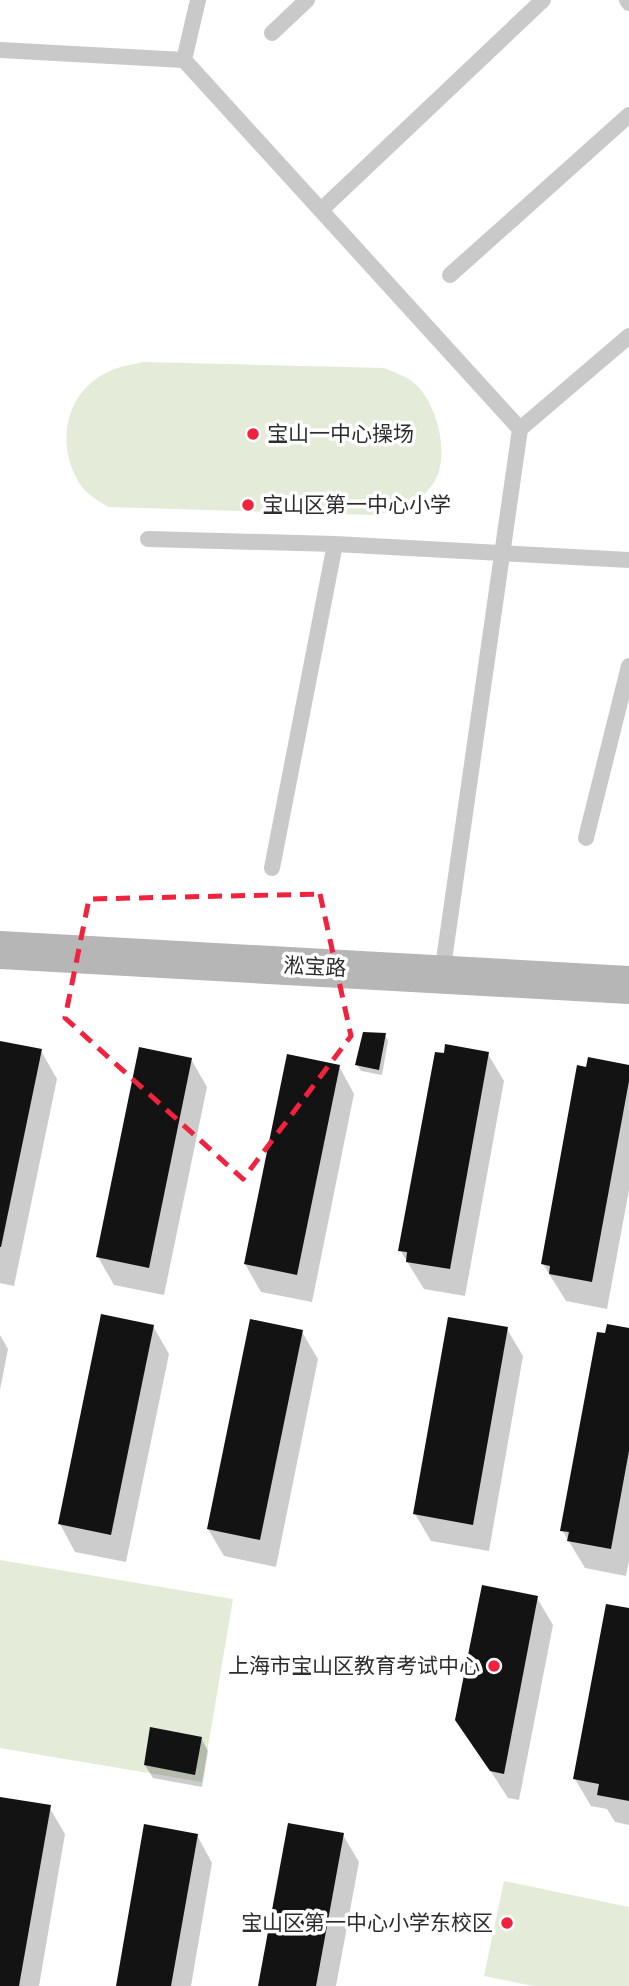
<svg xmlns="http://www.w3.org/2000/svg" width="629" height="1986" viewBox="0 0 629 1986" font-family="Roboto,'Noto Sans SC',sans-serif">
	<rect width="100%" height="100%" fill="#fff"/>
	<g fill="#e4ebd9">
		<path d="M143 362 384 368C393 372 406 376 413 382 437 401 451 456 434 482 421 504 397 511 374 515L108 507C99 501 88 495 82 487 54 447 64 391 110 371 120 366 132 365 143 362Z"/>
		<polygon points="0,1560 233,1599 202,1782 0,1748"/>
		<polygon points="504,1881 629,1907 629,1986 533,1986 484,1976"/>
	</g>
	<g fill="#0003">
		<polygon points="385,1035 388,1041 382,1075 361,1071 357,1065"/>
		<polygon points="0,1042 41,1051 57,1079 14,1286 0,1283"/>
		<polygon points="488,1054 504,1081 465,1296 424,1289 400,1250"/>
		<polygon points="191,1059 207,1087 164,1295 114,1285 98,1257"/>
		<polygon points="339,1066 354,1094 312,1302 261,1292 245,1264"/>
		<polygon points="629,1066 629,1190 607,1309 566,1301 543,1264 588,1069"/>
		<polygon points="153,1326 169,1354 126,1562 75,1552 60,1524"/>
		<polygon points="507,1329 523,1356 489,1551 431,1541 415,1514"/>
		<polygon points="629,1330 629,1561 626,1576 585,1568 562,1530 607,1335"/>
		<polygon points="302,1332 318,1359 276,1567 224,1556 208,1529"/>
		<polygon points="0,1335 8,1349 0,1390"/>
		<polygon points="537,1598 553,1625 519,1800 508,1798 457,1719"/>
		<polygon points="629,1610 629,1825 615,1822 607,1809 591,1806 575,1779"/>
		<polygon points="201,1738 208,1751 202,1787 153,1778 145,1765"/>
		<polygon points="0,1799 49,1807 65,1834 39,1986 0,1986"/>
		<polygon points="197,1835 212,1863 191,1986 118,1986"/>
		<polygon points="343,1835 359,1862 336,1986 260,1986"/>
	</g>
	<g fill="#131313">
		<polygon points="363,1032 386,1033 379,1070 355,1065"/>
		<polygon points="0,1041 42,1049 1,1247 0,1247"/>
		<polygon points="445,1044 489,1052 450,1269 406,1262 407,1252 398,1251 435,1052 444,1053"/>
		<polygon points="139,1047 192,1058 149,1268 96,1257"/>
		<polygon points="287,1054 340,1065 297,1275 244,1264"/>
		<polygon points="588,1057 629,1065 629,1081 592,1282 549,1274 550,1266 541,1264 577,1065 586,1067"/>
		<polygon points="101,1314 154,1325 111,1535 58,1524"/>
		<polygon points="448,1317 508,1327 473,1525 413,1514"/>
		<polygon points="250,1319 303,1330 260,1540 207,1529"/>
		<polygon points="607,1324 629,1328 629,1451 611,1549 567,1541 569,1532 560,1531 597,1332 605,1333"/>
		<polygon points="482,1585 538,1596 504,1774 490,1771 455,1720"/>
		<polygon points="606,1604 629,1608 629,1801 597,1795 599,1784 573,1779"/>
		<polygon points="150,1727 202,1737 195,1775 144,1765"/>
		<polygon points="0,1797 51,1805 19,1986 0,1986"/>
		<polygon points="288,1823 344,1833 316,1986 258,1986"/>
		<polygon points="144,1824 198,1834 171,1986 116,1986"/>
	</g>
	<g fill="none" stroke-linecap="round" stroke-linejoin="round">
		<g stroke="#c9c9c9" stroke-width="16">
			<polyline points="198,0 184,60 520,429 442,974"/>
			<polyline points="627,0 629,3"/>
			<polyline points="272,33 307,0"/>
			<polyline points="0,50 184,60"/>
			<polyline points="321,210 543,0"/>
			<polyline points="450,275 629,115"/>
			<polyline points="520,429 629,336"/>
			<polyline points="148,539 335,544 629,560"/>
			<polyline points="586,838 629,666"/>
			<polyline points="272,868 335,544"/>
		</g>
		<polyline stroke="#b6b6b6" stroke-width="38" points="0,950 629,985"/>
	</g>
	<path fill="none" stroke="#f0223d" stroke-width="5" stroke-dasharray="14 9" stroke-linejoin="round" d="M320 894 351 1036 243 1179 65 1018 89 899Z"/>
	<g fill="#f0223d" stroke="#fff" stroke-width="2.5">
		<circle cx="253" cy="434" r="7"/>
		<circle cx="248" cy="505" r="7"/>
		<circle cx="494" cy="1666" r="7"/>
		<circle cx="507" cy="1923" r="7"/>
	</g>
	<g text-anchor="middle" dominant-baseline="central" stroke-width="7" stroke-linejoin="round" paint-order="stroke">
		<g font-size="21" fill="#2c2c2c" stroke="#fff" text-anchor="start">
			<text x="267" y="434">宝山一中心操场</text>
			<text x="262" y="505">宝山区第一中心小学</text>
			<text x="480" y="1666" text-anchor="end">上海市宝山区教育考试中心</text>
			<text x="493" y="1923" text-anchor="end">宝山区第一中心小学东校区</text>
		</g>
		<g font-size="21" fill="#2c2c2c" stroke="#fff">
			<text transform="translate(315 967) rotate(3)">淞宝路</text>
		</g>
	</g>
</svg>
